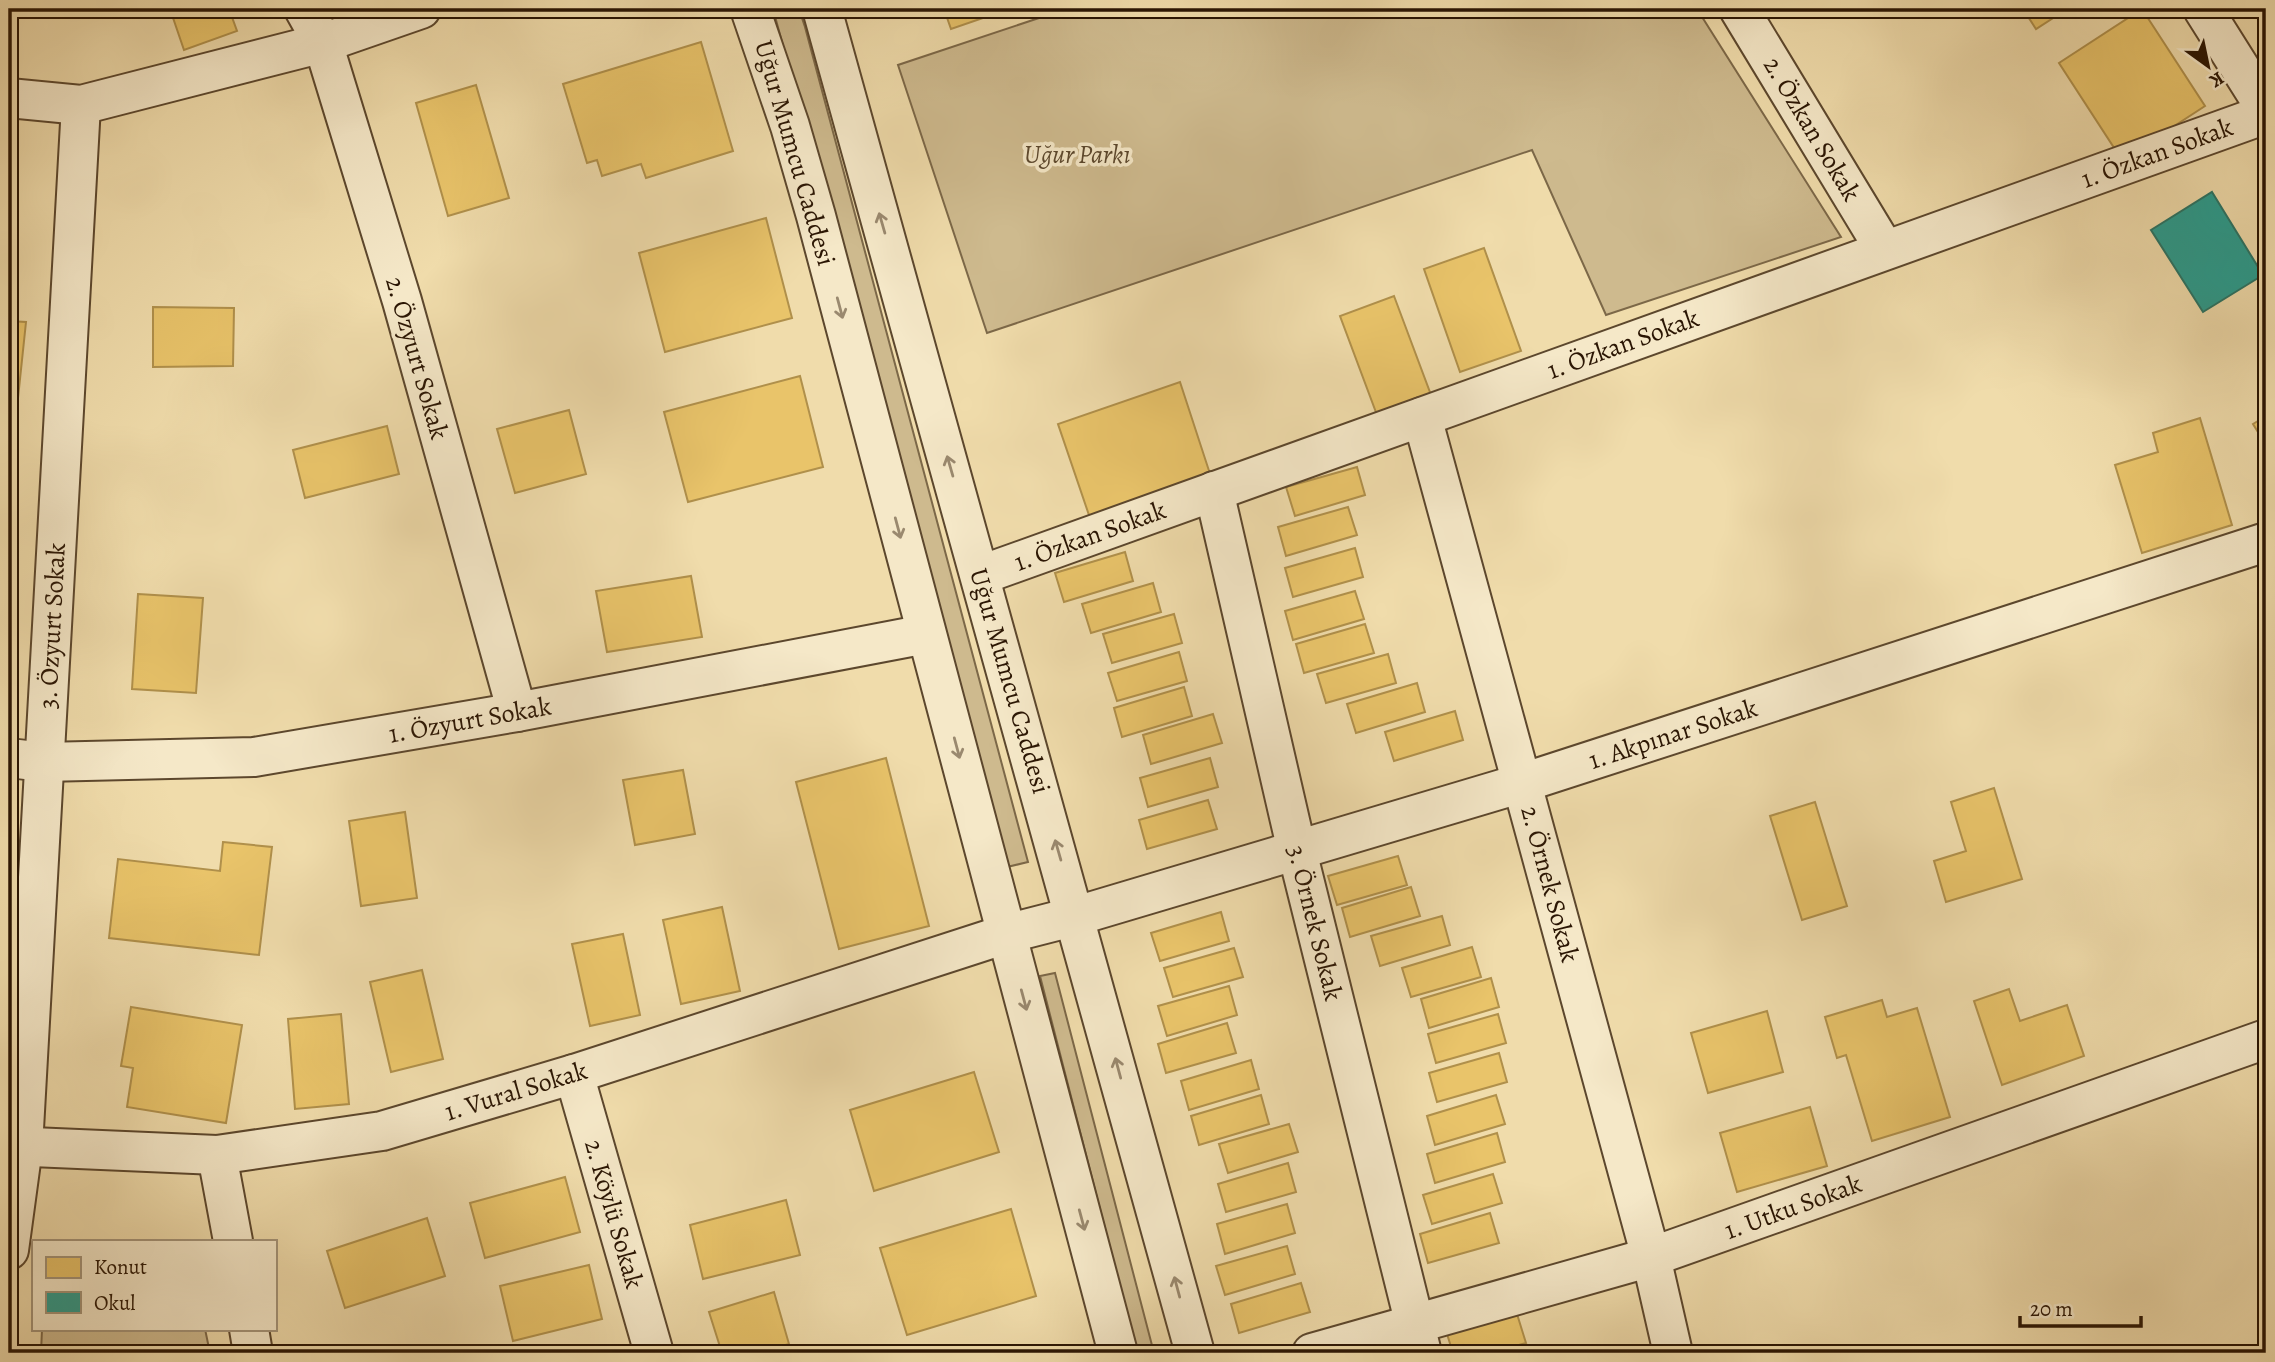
<svg xmlns="http://www.w3.org/2000/svg" width="2275" height="1362" viewBox="0 0 2275 1362" font-family="Alegreya,serif">
	<rect width="100%" height="100%" fill="#f0dcab"/>
	<filter id="stains"><feTurbulence type="fractalNoise" baseFrequency=".00286" numOctaves="4"/><feColorMatrix values="0 0 0 0 .2 0 0 0 0 .09 0 0 0 0 .02 0 0 0 .5 -.17"/></filter>
	<radialGradient id="worn" r=".72"><stop offset=".6" stop-color="#630" stop-opacity="0"/><stop offset="1" stop-color="#630" stop-opacity=".3"/></radialGradient>
	<g fill="#ceba8e" stroke="#7c6848" stroke-width="2">
		<polygon points="773,9 799,9 805,27 1028,862 1007,867"/>
		<polygon points="1066,9 1697,9 1841,237 1606,315 1532,150 987,333 898,65"/>
		<polygon points="1055,973 1154,1353 1137,1353 1040,976"/>
		<polygon points="42,1329 205,1329 210,1353 41,1353"/>
	</g>
	<g fill="#e9c46a" stroke="#b0904b" stroke-width="2">
		<polygon points="170,9 229,9 237,31 184,50"/>
		<polygon points="944,9 1009,9 951,29"/>
		<polygon points="2023,9 2067,9 2036,29"/>
		<polygon points="2142,9 2205,106 2122,160 2059,63"/>
		<polygon points="701,42 733,151 646,178 641,164 602,176 597,160 587,163 563,84"/>
		<polygon points="476,85 509,198 448,216 416,103"/>
		<polygon points="766,218 792,318 665,352 639,253"/>
		<polygon points="1484,248 1521,351 1460,372 1424,269"/>
		<polygon points="1394,296 1431,395 1377,415 1340,316"/>
		<polygon points="153,307 234,308 233,366 153,367"/>
		<polygon points="9,321 26,322 14,436 9,436"/>
		<polygon points="800,376 823,467 688,502 664,412"/>
		<polygon points="1180,382 1213,483 1092,524 1058,424"/>
		<polygon points="569,410 586,474 515,493 497,429"/>
		<polygon points="2266,416 2266,445 2253,424"/>
		<polygon points="2200,418 2232,525 2142,553 2115,465 2158,452 2153,433"/>
		<polygon points="387,426 399,474 305,498 293,450"/>
		<polygon points="1357,467 1365,495 1295,516 1286,487"/>
		<polygon points="1348,507 1357,535 1286,556 1278,527"/>
		<polygon points="1355,548 1363,577 1293,597 1285,568"/>
		<polygon points="1125,552 1133,581 1064,602 1055,573"/>
		<polygon points="691,576 702,637 607,652 596,591"/>
		<polygon points="1153,583 1161,612 1091,633 1082,604"/>
		<polygon points="1355,591 1364,619 1293,640 1285,611"/>
		<polygon points="138,594 203,598 196,693 132,689"/>
		<polygon points="1174,614 1182,643 1112,663 1103,634"/>
		<polygon points="1365,624 1374,653 1304,673 1296,644"/>
		<polygon points="1179,652 1187,681 1117,701 1108,673"/>
		<polygon points="1388,654 1396,683 1326,703 1317,674"/>
		<polygon points="1417,683 1425,712 1356,733 1347,704"/>
		<polygon points="1184,687 1192,716 1122,737 1114,708"/>
		<polygon points="1455,711 1463,740 1394,761 1385,732"/>
		<polygon points="1213,714 1222,743 1151,764 1143,735"/>
		<polygon points="886,758 929,926 839,949 796,782"/>
		<polygon points="1210,758 1218,787 1148,807 1140,778"/>
		<polygon points="683,770 695,834 635,845 623,780"/>
		<polygon points="1994,788 2022,879 1946,902 1934,861 1966,851 1951,802"/>
		<polygon points="1208,800 1217,829 1147,849 1139,820"/>
		<polygon points="1815,802 1847,906 1802,920 1770,816"/>
		<polygon points="405,812 417,898 361,906 349,821"/>
		<polygon points="223,842 272,847 259,955 109,938 118,859 220,871"/>
		<polygon points="1398,856 1407,885 1337,905 1328,876"/>
		<polygon points="1411,887 1420,916 1350,937 1342,908"/>
		<polygon points="722,907 740,991 681,1004 663,920"/>
		<polygon points="1221,912 1229,941 1160,961 1151,933"/>
		<polygon points="1442,916 1450,945 1380,966 1371,936"/>
		<polygon points="623,934 640,1015 590,1026 572,944"/>
		<polygon points="1472,947 1481,977 1411,997 1402,968"/>
		<polygon points="1234,948 1243,977 1173,997 1164,968"/>
		<polygon points="422,970 443,1059 391,1072 370,982"/>
		<polygon points="1491,978 1499,1007 1429,1028 1421,999"/>
		<polygon points="1229,986 1237,1015 1167,1036 1158,1006"/>
		<polygon points="2009,989 2020,1021 2067,1005 2084,1056 2002,1085 1974,1001"/>
		<polygon points="1882,1000 1887,1017 1917,1008 1950,1117 1872,1141 1846,1055 1837,1058 1825,1017"/>
		<polygon points="131,1007 242,1025 226,1123 127,1107 133,1068 121,1066"/>
		<polygon points="1767,1011 1783,1072 1708,1093 1691,1033"/>
		<polygon points="341,1014 349,1104 295,1109 288,1019"/>
		<polygon points="1498,1014 1506,1043 1436,1063 1428,1034"/>
		<polygon points="1227,1023 1236,1053 1166,1073 1158,1044"/>
		<polygon points="1499,1053 1507,1082 1437,1102 1429,1073"/>
		<polygon points="1251,1060 1259,1089 1189,1110 1181,1081"/>
		<polygon points="974,1072 999,1152 874,1191 850,1110"/>
		<polygon points="1261,1095 1269,1124 1199,1145 1191,1116"/>
		<polygon points="1496,1095 1505,1124 1435,1145 1427,1116"/>
		<polygon points="1810,1107 1827,1166 1737,1192 1720,1133"/>
		<polygon points="1289,1124 1298,1152 1228,1173 1219,1144"/>
		<polygon points="1497,1133 1505,1162 1435,1183 1427,1154"/>
		<polygon points="1288,1163 1296,1192 1226,1212 1218,1184"/>
		<polygon points="1493,1174 1502,1203 1432,1224 1423,1195"/>
		<polygon points="565,1177 580,1232 485,1258 470,1203"/>
		<polygon points="786,1200 800,1255 703,1279 690,1225"/>
		<polygon points="1287,1204 1295,1233 1225,1254 1217,1224"/>
		<polygon points="1011,1209 1036,1296 907,1335 880,1248"/>
		<polygon points="1490,1213 1499,1243 1428,1263 1420,1234"/>
		<polygon points="427,1218 445,1276 345,1308 327,1251"/>
		<polygon points="1287,1246 1295,1274 1225,1295 1216,1266"/>
		<polygon points="589,1265 602,1319 513,1341 500,1286"/>
		<polygon points="1301,1283 1310,1312 1239,1333 1231,1304"/>
		<polygon points="774,1292 789,1344 758,1353 722,1353 709,1312"/>
		<polygon points="1517,1314 1526,1343 1490,1353 1453,1353 1447,1334"/>
	</g>
	<polygon fill="#2a9d8f" stroke="#2a7465" stroke-width="2" points="2212,192 2263,275 2203,312 2151,230"/>
	<g fill="none" stroke-linecap="round" stroke-linejoin="round">
		<g stroke="#5c472d" stroke-width="42">
			<g id="minor">
				<polyline points="304,9 323,43 402,301 517,712"/>
				<polyline points="1739,9 1885,250"/>
				<polyline points="2203,9 2266,109"/>
				<polyline points="9,98 81,105 323,43 421,9"/>
				<polyline points="1422,417 1651,1257 1673,1353"/>
				<polyline points="1214,491 1297,851 1422,1353"/>
				<polyline points="981,575 2266,114"/>
				<polyline points="9,758 44,762 254,757 517,712 926,634"/>
				<polyline points="1076,916 1522,783 2266,542"/>
				<polyline points="574,1074 654,1353"/>
				<polyline points="9,1146 217,1155 382,1131 574,1074 1006,934"/>
				<polyline points="217,1155 233,1241"/>
				<polyline points="9,1250 23,1147 81,105"/>
				<polyline points="249,1329 253,1353"/>
				<polyline points="1312,1353 1651,1257 2266,1039"/>
			</g>
		</g>
		<g stroke="#5c472d" stroke-width="42">
			<g id="tertiary">
				<polyline points="750,9 790,126 816,216 1118,1353"/>
				<polyline points="822,9 1195,1353"/>
				<polyline points="1006,934 1076,916"/>
			</g>
		</g>
		<use href="#minor" stroke="#f5e8c8" stroke-width="38"/>
		<use href="#tertiary" stroke="#f5e8c8" stroke-width="38"/>
	</g>
	<defs><path id="oneway-shaft" d="M-6 0H5M1.5-3L5.5 0L1.5 3" fill="none" stroke-width="1.6" stroke-linecap="round" stroke-linejoin="round" transform="scale(1.75)"/></defs>
	<g stroke="#9a896f">
		<use href="#oneway-shaft" transform="translate(882 223) rotate(-106)"/>
		<use href="#oneway-shaft" transform="translate(840 308) rotate(75)"/>
		<use href="#oneway-shaft" transform="translate(950 466) rotate(-106)"/>
		<use href="#oneway-shaft" transform="translate(898 528) rotate(75)"/>
		<use href="#oneway-shaft" transform="translate(957 748) rotate(75)"/>
		<use href="#oneway-shaft" transform="translate(1058 850) rotate(-106)"/>
		<use href="#oneway-shaft" transform="translate(1024 1000) rotate(75)"/>
		<use href="#oneway-shaft" transform="translate(1118 1068) rotate(-105)"/>
		<use href="#oneway-shaft" transform="translate(1082 1220) rotate(75)"/>
		<use href="#oneway-shaft" transform="translate(1177 1287) rotate(-105)"/>
	</g>
	<g text-anchor="middle" dominant-baseline="central" stroke-width="7" stroke-linejoin="round" paint-order="stroke">
		<g font-size="26" fill="#2a1503" stroke="#f5e8c8">
			<text transform="translate(1812 129) rotate(59)">2. Özkan Sokak</text>
			<text transform="translate(795 153) rotate(74)">Uğur Mumcu Caddesi</text>
			<text transform="translate(2157 153) rotate(-20)">1. Özkan Sokak</text>
			<text transform="translate(1623 344) rotate(-20)">1. Özkan Sokak</text>
			<text transform="translate(417 358) rotate(74)">2. Özyurt Sokak</text>
			<text transform="translate(1090 536) rotate(-20)">1. Özkan Sokak</text>
			<text transform="translate(52 626) rotate(-87)">3. Özyurt Sokak</text>
			<text transform="translate(1010 681) rotate(74)">Uğur Mumcu Caddesi</text>
			<text transform="translate(470 720) rotate(-10)">1. Özyurt Sokak</text>
			<text transform="translate(1673 734) rotate(-18)">1. Akpınar Sokak</text>
			<text transform="translate(1550 884) rotate(75)">2. Örnek Sokak</text>
			<text transform="translate(1315 923) rotate(76)">3. Örnek Sokak</text>
			<text transform="translate(516 1091) rotate(-17)">1. Vural Sokak</text>
			<text transform="translate(1793 1207) rotate(-20)">1. Utku Sokak</text>
			<text transform="translate(614 1214) rotate(74)">2. Köylü Sokak</text>
		</g>
		<g font-size="26" font-style="italic" fill="#5b472d" stroke="#f5e8c8">
			<text x="1077" y="154">Uğur Parkı</text>
		</g>
	</g>
	<rect width="2275" height="1362" fill="none" stroke="#f0dcab" stroke-width="35"/>
	<rect x="10" y="10" width="2254" height="1341" fill="none" stroke="#2a1503" stroke-width="3.5"/>
	<rect x="18" y="18" width="2240" height="1327" fill="none" stroke="#2a1503" stroke-width="2"/>
	<rect x="32" y="1240" width="245" height="91" fill="#f5e8c8" stroke="#a49479" stroke-width="2"/>
	<rect x="46" y="1257" width="35" height="21" fill="#e9c46a" stroke="#a49479" stroke-width="2"/>
	<text x="94" y="1274" font-size="21" fill="#2a1503">Konut</text>
	<rect x="46" y="1292" width="35" height="21" fill="#2a9d8f" stroke="#a49479" stroke-width="2"/>
	<text x="94" y="1310" font-size="21" fill="#2a1503">Okul</text>
	<g transform="translate(2208 66) rotate(147)" stroke="#f5e8c8" stroke-width="5" paint-order="stroke">
	<path d="M0-5L12 26L0 18L-12 26Z" fill="#2a1503"/>
	<text y="-10" font-size="19" font-weight="bold" text-anchor="middle" fill="#2a1503">K</text>
	</g>
	<path d="M2020 1316v10h121v-10" fill="none" stroke="#2a1503" stroke-width="3.5"/>
	<text x="2030" y="1316" font-size="21" fill="#2a1503" stroke="#f5e8c8" stroke-width="5" paint-order="stroke">20 m</text>
	<rect width="100%" height="100%" filter="url(#stains)"/>
	<rect width="100%" height="100%" fill="url(#worn)"/>
</svg>
